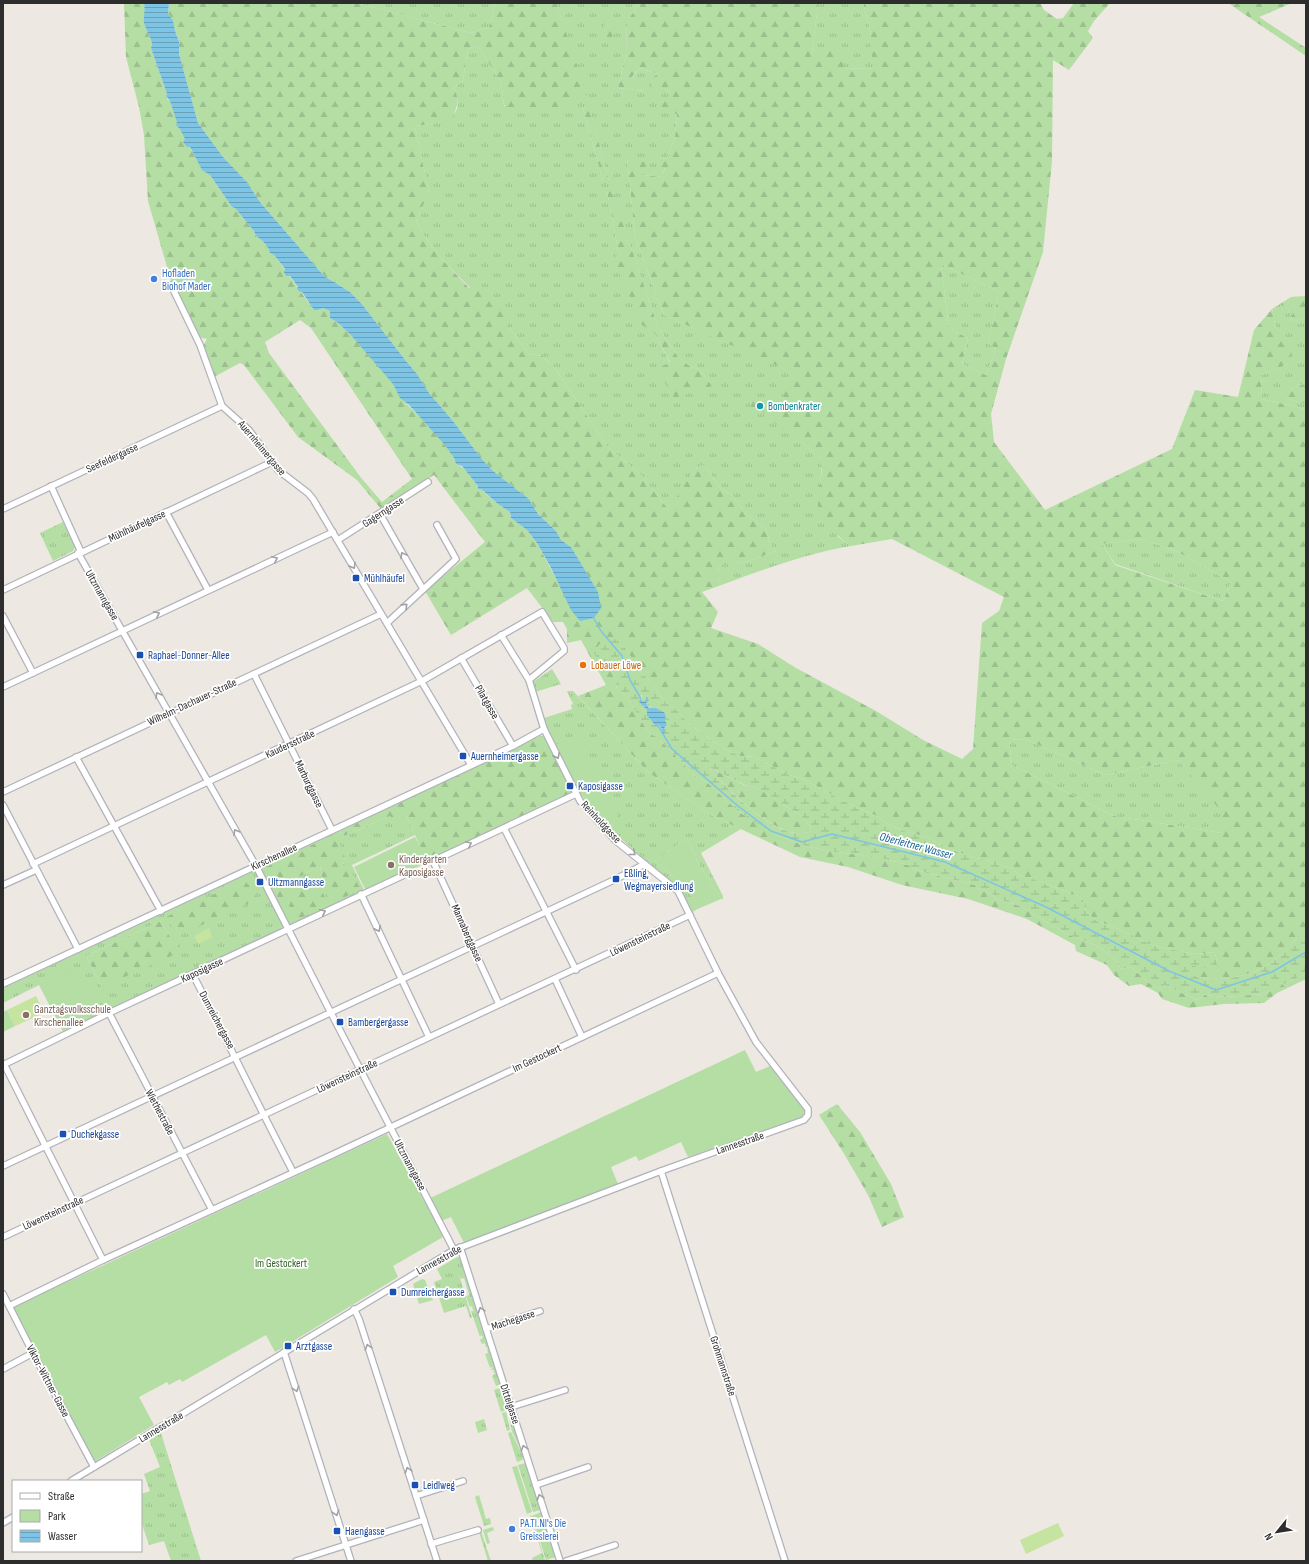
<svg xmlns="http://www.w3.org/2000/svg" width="1309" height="1564" viewBox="0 0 1309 1564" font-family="'Sofia Sans Condensed',sans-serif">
	<defs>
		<pattern id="grass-tufts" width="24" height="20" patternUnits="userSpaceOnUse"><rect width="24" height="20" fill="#b4dea3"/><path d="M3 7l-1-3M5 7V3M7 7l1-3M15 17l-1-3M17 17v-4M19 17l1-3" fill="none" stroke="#9bbf8d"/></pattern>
		<pattern id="forest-firs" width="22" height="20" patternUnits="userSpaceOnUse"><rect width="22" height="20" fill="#b4dea3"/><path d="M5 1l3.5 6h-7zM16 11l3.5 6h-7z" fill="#9bbf8d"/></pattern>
		<pattern id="wetland-marsh" width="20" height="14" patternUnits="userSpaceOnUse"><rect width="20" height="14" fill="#b4dea3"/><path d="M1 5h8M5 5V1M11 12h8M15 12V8" fill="none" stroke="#9bbf8d"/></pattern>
		<pattern id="water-rules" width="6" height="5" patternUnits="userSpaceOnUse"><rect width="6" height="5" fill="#7ec4e5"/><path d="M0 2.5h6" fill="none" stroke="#68a0ba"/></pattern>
	</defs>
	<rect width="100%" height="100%" fill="#ede8e1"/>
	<g fill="url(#grass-tufts)" fill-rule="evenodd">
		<polygon points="357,3 495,3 489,27 471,33"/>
		<path d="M556 3H640L627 21 626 54 618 88 644 91 632 78 640 68 658 74 667 89 671 93 677 114 675 137 667 158 659 159 665 167 661 177 643 175 627 157 635 237 664 315 792 372 801 441 821 459V477L818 496 838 537 851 546C808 553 768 568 727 583H720L717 579 719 567 729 559 742 563 776 551 770 543 766 529 745 513 733 496 720 488 705 465 695 468 670 511 641 475 608 447 556 370 542 356 529 354 509 328 438 255 421 231 416 220 429 193 415 126C440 122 468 121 454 88L463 80 468 49 478 46 501 82 504 106 586 96ZM583 108 590 110 609 181H603ZM607 191 612 192 658 327 678 357 691 367 699 369 712 386 670 363 654 332 618 250Z"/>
		<polygon points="818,3 863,3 870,28 874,68 844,69 812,54"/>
		<polygon points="941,264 999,292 988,343 996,349 986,375 962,364 968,338 949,329"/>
		<polygon points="1280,304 1293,313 1290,322 1306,318 1306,386 1298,384 1290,391 1285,398 1306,404 1305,409 1262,399 1261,375 1288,364 1276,329 1272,309"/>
		<polygon points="63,522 75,547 73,551 53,561 40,533"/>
		<polygon points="1142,539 1178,552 1231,582 1223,601 1115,564 1102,544"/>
		<polygon points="552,669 561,684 535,692 533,682"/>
		<polygon points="567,691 573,691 648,772 711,815 741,829 701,853 723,896 723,899 721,899 698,863 687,838 655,861 684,885 700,908 692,912 680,890 627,844 614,833 581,795 547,727 544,718 572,709 571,705 573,704"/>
		<polygon points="1025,739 1106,775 1178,760 1222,811 1222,833 1114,816 1012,765 1009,740"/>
		<path d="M406 815 415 835 352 865 364 890 289 925 260 868 340 831 344 836 390 816ZM345 858 343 865 324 890 320 866 299 877 288 880 282 881 280 877Z"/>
		<path d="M251 871H255L283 926 280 930 63 1031 39 985 3 1003V988ZM161 921 170 937 102 987 86 956Z"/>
		<polygon points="457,1257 463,1259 490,1346 486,1347 485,1343 482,1344 480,1340 483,1337 481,1335 480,1337 471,1311 473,1311 474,1314 472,1306 470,1307 466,1296 469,1295 464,1278 461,1279 459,1275 472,1318 470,1318 466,1306 444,1313 434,1282 442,1279 437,1269"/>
		<polygon points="490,1347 502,1384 496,1386 492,1376 495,1374 493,1371 494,1370 490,1370 493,1368 491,1367 490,1368 485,1354 488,1353 487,1348"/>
		<polygon points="502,1387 506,1410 501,1412 494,1390"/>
		<polygon points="511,1411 524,1456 512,1432 508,1412"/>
		<polygon points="506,1412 510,1430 507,1431 502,1413"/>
		<polygon points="484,1419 487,1430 478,1433 475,1422"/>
		<polygon points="160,1430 201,1561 171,1561 164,1541 149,1545 141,1521 141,1494 150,1491 144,1474 160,1467 148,1437"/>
		<polygon points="511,1432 524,1458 522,1460 517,1462 508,1433"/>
		<polygon points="526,1463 540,1510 533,1512 518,1465"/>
		<polygon points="479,1495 486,1519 490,1518 491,1524 484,1526 475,1497"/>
		<polygon points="541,1512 556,1557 546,1560 532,1516"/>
		<polygon points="530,1515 531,1515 545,1560 533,1561 532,1558 542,1553"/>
		<polygon points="493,1527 494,1530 487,1533 490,1543 487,1544 483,1530"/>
		<polygon points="481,1531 491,1561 488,1561 479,1532"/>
	</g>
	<g fill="url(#forest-firs)" fill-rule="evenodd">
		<path d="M124 3H144C145 6 146 10 146 13 146 18 143 22 145 26 147 33 154 40 151 48L167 94V99L170 101 185 139 202 169 210 175 232 207 235 208 254 231 256 236C262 240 268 245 270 253L274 255 314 310H318L323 308 330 311V318C349 329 362 347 376 363 382 370 389 377 394 385 396 389 398 394 401 398 417 416 450 441 456 464 467 468 472 480 480 488 489 498 500 505 510 512L511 518 527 530 537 543 561 588 583 569 571 547 561 540 556 531 538 514 529 499 493 471 481 458 453 421 429 393 417 374 406 361 361 303 350 292 324 276 260 202 246 181 223 157 198 123 179 54V40L175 31 173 20 168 14 169 3H357L471 33 489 27 495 3H556L587 95 552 111H518L504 105 501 82 478 46 468 49 463 80 454 88C456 93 459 99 457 105 456 110 453 113 454 119L443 122 415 126 429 193 416 220 421 231 438 255 469 288 487 291 510 321 509 328 529 354 542 356 556 370 608 447 641 475 669 510 695 468 705 465 720 488 733 496 745 513 766 529 770 543 776 551 742 563 729 560 719 567 717 579 720 583H727L702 592 718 612 711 628 758 644 796 668 876 711 923 740 962 759 973 749 982 623 999 611 1004 597 892 539 851 546C835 535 816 518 818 496 818 490 820 484 821 478 822 472 821 465 821 459L801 441 775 423 791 372 664 315 635 237 627 157 648 163 643 175 661 177 665 168 657 170 659 159 667 158 675 137 677 114 660 108 671 93 667 89 654 90 649 80 658 74 640 68 632 77 644 91 618 88 626 54 627 21 640 3H818L812 54 842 47 844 69 873 68 870 28 863 3H1040L1044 10 1057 19 1063 18 1074 3H1110L1094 21 1088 31 1093 38 1069 70 1053 60 1052 161 1043 252 1006 359 991 414 994 442 1045 510 1172 449 1195 390 1238 397 1254 330 1272 309 1276 329 1293 348 1288 364 1261 375 1262 399 1305 409 1306 407V945L1300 934C1292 944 1283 953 1274 961 1256 975 1213 986 1192 974V966H1218L1215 952 1194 954 1152 945 1121 930 1095 920 1086 911 1083 900 1078 896 1033 879 1021 876 1013 869 986 860 976 858 955 851 926 837 901 830 888 824 877 816 855 807 803 779 790 775 754 757 740 756 723 748 689 724 678 711 664 701 648 679 639 670 620 640 597 658 614 674 617 689 627 697 647 730 666 746 695 776 708 783 739 812 781 837 809 847 836 852 877 857 908 865 919 871 975 885 977 888 993 894 995 898 1020 906 1067 934 1100 947 1116 961 1121 969 1131 967 1149 983 1158 988 1165 985 1197 1000 1205 995 1224 997 1263 994 1306 974V979L1277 993 1264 1003 1224 1004 1189 1008 1162 999 1158 993 1141 984 1129 986 1114 975 1107 965 1076 951 1075 945 1027 919 968 899 902 885 848 867 800 857 711 815 648 772 578 696 606 685 581 640 567 643V629L563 622H553L527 588 451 635 425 591 485 542 434 475 381 509 357 480 298 437 244 365 240 363 212 378 202 348 207 339 198 337 172 284 148 201 144 135 139 107 126 57ZM941 264 999 292 988 343 996 349 986 375 962 364 968 338 949 329ZM300 320 311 328 412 479 382 502 362 479 269 353 265 342ZM1142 539 1178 552 1231 582 1223 601 1115 565 1102 544ZM1025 739 1106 775 1178 760 1221 811 1222 833 1114 816 1012 765 1009 740Z"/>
		<polygon points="1230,3 1292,3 1259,17 1306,48 1306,56 1231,5"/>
		<polygon points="610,18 613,19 617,23 611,40 606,41 602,38 605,23"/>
		<polygon points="583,108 590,109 609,181 603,181"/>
		<polygon points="607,191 612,191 658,327 678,357 691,367 699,369 712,386 674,398 659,372 661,367 670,362 654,332 642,325 614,261 618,250"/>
		<polygon points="1306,296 1306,318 1290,322 1293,313 1280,304 1291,297"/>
		<polygon points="1298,384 1306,386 1306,404 1285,398 1279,393 1281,389 1290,391"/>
		<path d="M757 398H762L766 405 765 412C760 415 757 415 752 411 752 404 751 400 757 398Z"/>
		<polygon points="540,736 545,737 572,792 427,862 406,815 395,821 390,816 344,836 340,831"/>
		<path d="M711 768 746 786 756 787 800 815 810 826 811 831C780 845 730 790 710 770Z"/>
		<polygon points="336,834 345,858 343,865 350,869 361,890 331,903 324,890 320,866 299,877 288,880 282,881 280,877 270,873 267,866"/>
		<polygon points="313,872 328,904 296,920 289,906 301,878"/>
		<polygon points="244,880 256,894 256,900 182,934 175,933 166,917"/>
		<polygon points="277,884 283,884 288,903 283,907 273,888"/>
		<polygon points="161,921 170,937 179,941 180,952 102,987 86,956"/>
		<polygon points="837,1104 860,1132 891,1184 904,1217 882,1227 868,1195 843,1152 819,1115"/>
	</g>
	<path fill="url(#wetland-marsh)" fill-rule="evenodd" d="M612 639 620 640 639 670 648 679 664 701 678 711 689 724 723 748 740 756 754 757 790 775 803 779 855 807 877 816 888 824 901 830 926 837 955 851 976 858 986 860 1013 869 1021 876 1033 879 1078 896 1083 900 1086 911 1095 920 1121 930 1152 945 1194 954 1215 952 1218 966 1214 969 1192 966V974C1213 986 1256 975 1274 961 1283 953 1292 944 1300 934H1303L1302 937 1306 945V974L1263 994 1224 997 1205 995 1197 1000 1165 985 1158 988 1149 983 1131 967 1121 969 1116 961 1100 947 1067 934 1020 906 995 898 993 894 977 888 975 885 919 871 908 865 877 857 836 852 809 847 781 837 759 825 739 812 708 783 695 776 666 746 647 730 627 697 617 689 614 674 597 658 594 653C598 644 602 640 612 639ZM642 695 641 699 644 702 647 698 646 703C652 712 663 715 667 725L662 729 652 719 647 710 639 702V696ZM711 768 747 786 756 787 800 815 810 826 811 831C779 845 730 790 710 770Z"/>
	<g fill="#b4dea3">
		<polygon points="581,739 604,782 618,816 608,823 579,790 556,744"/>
		<polygon points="415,837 428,862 366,891 354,867"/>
		<polygon points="687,838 698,863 721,899 700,908 684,885 655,861"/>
		<polygon points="68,973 89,980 103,1010 63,1031 39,984 59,974"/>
		<polygon points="7,1010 15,1026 3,1032 3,1012"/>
		<polygon points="745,1050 756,1072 770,1066 805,1109 803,1118 688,1157 681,1142 639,1161 636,1156 611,1167 618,1184 464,1243 451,1217 436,1223 443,1237 393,1266 398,1277 282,1348 275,1352 266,1335 182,1382 180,1379 169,1385 167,1382 139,1397 154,1425 94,1462 13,1307 387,1134 424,1201"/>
		<polygon points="422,1279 425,1280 433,1300 419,1304 413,1284"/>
		<polygon points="517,1466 532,1512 527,1514 512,1467"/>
	</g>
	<g fill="#c4e4a0">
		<polygon points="209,928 213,937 198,944 194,936"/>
		<polygon points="36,996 44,1013 15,1026 7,1010"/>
		<polygon points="1058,1523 1064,1536 1026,1554 1020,1540"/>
	</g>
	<g fill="url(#water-rules)">
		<path d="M144 3H169L168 14 173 20 175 31 179 41V54L198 123 223 157 246 181 260 202 324 276 350 292 361 303 406 361 417 374 429 393 453 421 481 458 493 471 529 499 538 514 556 531 561 540 571 547 598 592 601 608 594 618 580 621 571 610 551 568 537 543 527 530 511 518 510 512 498 504 481 489H478V486L462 466 456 464 454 458 445 445 409 405 400 398 393 384 350 334 338 323 330 318V311L323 308 318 310H314L302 292H300L297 289 298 287 290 276H286L284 272 285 269 274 255 270 253C268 245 262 240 256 236L254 231 235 208 232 207 210 175 202 170 190 147H187L183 142 185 139 180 129 176 125 177 122 170 101 166 96 167 94 151 48C154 40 147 33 145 26 142 20 146 11 144 3Z"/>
		<path d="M640 694 641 699 644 702 647 697 649 700 646 703 649 708H656L665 713V720L667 725 664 728 665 732 663 734 661 732 662 729 658 724 656 726C652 723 652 719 647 716V710L639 702Z"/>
	</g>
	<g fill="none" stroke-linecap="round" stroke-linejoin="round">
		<g stroke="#7ec4e5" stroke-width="1.5">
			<polyline points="593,617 601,631 622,656 630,680 640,697"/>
			<polyline points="657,724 672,749 738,806 771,831 802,842 832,834 945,862 1046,907 1169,971 1216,990 1272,972 1306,952"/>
		</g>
		<g stroke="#b1b2bc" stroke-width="8">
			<g id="minor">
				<polyline points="171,285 200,345 222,406 249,430 278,470 308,493 313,499 471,765"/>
				<polyline points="51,486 81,552"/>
				<polyline points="3,509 222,406"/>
				<polyline points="166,512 208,590"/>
				<polyline points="380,514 423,589"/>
				<polyline points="338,540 428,482"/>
				<polyline points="78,553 256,866 331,1013 454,1250"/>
				<polyline points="3,590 272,462"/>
				<polyline points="3,616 33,673"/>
				<polyline points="387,623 456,559 437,525"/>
				<polyline points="461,658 513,746"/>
				<polyline points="254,674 332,830"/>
				<polyline points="3,687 333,532"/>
				<polyline points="76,757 161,911"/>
				<polyline points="3,792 381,614"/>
				<polyline points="3,805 78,949"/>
				<polyline points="504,828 576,970"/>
				<polyline points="33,864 422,681 542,612 564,648 564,651 529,680"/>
				<polyline points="3,885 36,870"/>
				<polyline points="361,894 429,1037"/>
				<path d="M193 975C227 1040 259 1107 293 1172"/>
				<polyline points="555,979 582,1037"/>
				<polyline points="3,984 513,746 544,729"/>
				<polyline points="499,1004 433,861 576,794"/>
				<polyline points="109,1013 212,1210"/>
				<polyline points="4,1064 103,1260"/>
				<polyline points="3,1065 109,1013 402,876"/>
				<polyline points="3,1166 616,879 645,864"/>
				<polyline points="661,1171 785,1561"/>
				<path d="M3 1237C231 1128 462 1024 690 915"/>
				<polyline points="460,1247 560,1561"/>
				<polyline points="3,1294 33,1353 94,1467"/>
				<polyline points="9,1306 103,1260 334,1154 718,973"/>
				<polyline points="354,1309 359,1319 437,1561"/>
				<polyline points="486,1329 540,1311"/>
				<polyline points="284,1352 351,1561"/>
				<polyline points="3,1369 33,1353"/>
				<polyline points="511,1407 565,1390"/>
				<polyline points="71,1481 454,1250 661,1171 804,1120 808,1115 808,1109 756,1042 718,973 678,891 616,841 580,801 544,729 529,680 501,635"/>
				<polyline points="536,1485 588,1467"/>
				<polyline points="416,1496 463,1481"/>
				<polyline points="3,1523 13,1517"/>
				<polyline points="431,1544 478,1530"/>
				<polyline points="296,1561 424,1520"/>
				<polyline points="566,1561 615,1545"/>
			</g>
		</g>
		<use href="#minor" stroke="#fff" stroke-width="5.5"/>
	</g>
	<defs><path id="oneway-chevron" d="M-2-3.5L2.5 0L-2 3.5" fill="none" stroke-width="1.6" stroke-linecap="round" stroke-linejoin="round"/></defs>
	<g stroke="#a0a0a0">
		<use href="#oneway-chevron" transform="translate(403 555) rotate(-120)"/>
		<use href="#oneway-chevron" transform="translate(275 559) rotate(-25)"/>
		<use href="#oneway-chevron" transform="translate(353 566) rotate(59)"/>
		<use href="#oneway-chevron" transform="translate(405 606) rotate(-44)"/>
		<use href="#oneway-chevron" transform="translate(157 614) rotate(-25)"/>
		<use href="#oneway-chevron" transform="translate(158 695) rotate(-120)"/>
		<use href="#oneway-chevron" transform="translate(557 756) rotate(63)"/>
		<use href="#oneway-chevron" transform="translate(236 832) rotate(-120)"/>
		<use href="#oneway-chevron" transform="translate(469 844) rotate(-25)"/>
		<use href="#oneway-chevron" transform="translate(633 853) rotate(39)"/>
		<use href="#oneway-chevron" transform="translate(323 912) rotate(-25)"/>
		<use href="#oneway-chevron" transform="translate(378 929) rotate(64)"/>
		<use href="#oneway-chevron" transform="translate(481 1310) rotate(-108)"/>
		<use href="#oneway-chevron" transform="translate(368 1347) rotate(-108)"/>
		<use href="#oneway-chevron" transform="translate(296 1389) rotate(72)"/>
		<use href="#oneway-chevron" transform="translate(524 1448) rotate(-108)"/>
		<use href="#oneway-chevron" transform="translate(408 1470) rotate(-108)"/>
		<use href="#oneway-chevron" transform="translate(540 1497) rotate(-108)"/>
		<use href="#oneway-chevron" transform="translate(336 1513) rotate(72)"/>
	</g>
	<g fill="#3f7fe0" stroke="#fff" stroke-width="1.5">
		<circle cx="154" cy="279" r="4"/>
		<circle cx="512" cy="1529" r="4"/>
	</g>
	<circle fill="#0f9aa8" stroke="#fff" stroke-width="1.5" cx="760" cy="406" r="4"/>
	<g fill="#1a4fb4" stroke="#fff" stroke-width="1.5">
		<rect x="352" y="574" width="8" height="8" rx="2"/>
		<rect x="136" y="651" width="8" height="8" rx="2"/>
		<rect x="459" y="752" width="8" height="8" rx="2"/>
		<rect x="566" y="782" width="8" height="8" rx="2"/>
		<rect x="612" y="875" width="8" height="8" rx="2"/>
		<rect x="256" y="878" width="8" height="8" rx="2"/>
		<rect x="336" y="1018" width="8" height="8" rx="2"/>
		<rect x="59" y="1130" width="8" height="8" rx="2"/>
		<rect x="389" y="1288" width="8" height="8" rx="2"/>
		<rect x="284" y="1342" width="8" height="8" rx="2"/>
		<rect x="411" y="1481" width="8" height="8" rx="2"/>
		<rect x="333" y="1527" width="8" height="8" rx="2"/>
	</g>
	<circle fill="#e8710a" stroke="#fff" stroke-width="1.5" cx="583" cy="665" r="4"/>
	<g fill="#8d6e63" stroke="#fff" stroke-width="1.5">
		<circle cx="391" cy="865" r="4"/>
		<circle cx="26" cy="1015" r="4"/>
	</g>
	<g text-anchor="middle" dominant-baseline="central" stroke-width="3.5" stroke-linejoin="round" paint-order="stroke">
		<g font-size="11" fill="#366cbe" stroke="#fff" text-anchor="start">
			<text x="162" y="273">Hofladen<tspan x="162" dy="13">Biohof Mader</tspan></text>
			<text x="520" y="1523">PA.TI.NI's Die<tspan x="520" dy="13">Greisslerei</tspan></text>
		</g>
		<g font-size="11" fill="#0d838f" stroke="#fff" text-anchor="start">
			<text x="768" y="406">Bombenkrater</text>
		</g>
		<g font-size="11" fill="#2d2d2d" stroke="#fff">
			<text transform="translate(262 448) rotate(50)">Auernheimergasse</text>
			<text transform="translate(112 458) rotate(-25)">Seefeldergasse</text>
			<text transform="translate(383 512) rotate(-33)">Gagerngasse</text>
			<text transform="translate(137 526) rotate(-25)">Mühlhäufelgasse</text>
			<text transform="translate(102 595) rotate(60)">Ultzmanngasse</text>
			<text transform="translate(192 702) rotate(-25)">Wilhelm-Dachauer-Straße</text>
			<text transform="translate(487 702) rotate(60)">Pilatgasse</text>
			<text transform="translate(290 744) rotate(-25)">Kaudersstraße</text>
			<text transform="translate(309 784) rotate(64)">Marburggasse</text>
			<text transform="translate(601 822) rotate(47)">Reinholdgasse</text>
			<text transform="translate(274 857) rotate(-25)">Kirschenallee</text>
			<text transform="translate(467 933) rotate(66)">Mannaberggasse</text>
			<text transform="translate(640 939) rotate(-26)">Löwensteinstraße</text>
			<text transform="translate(202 970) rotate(-25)">Kaposigasse</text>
			<text transform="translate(217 1020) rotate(62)">Dumreichergasse</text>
			<text transform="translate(537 1058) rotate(-25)">Im Gestockert</text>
			<text transform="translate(347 1076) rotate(-25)">Löwensteinstraße</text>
			<text transform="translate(160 1112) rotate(62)">Wiethestraße</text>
			<text transform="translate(740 1143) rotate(-19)">Lannesstraße</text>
			<text transform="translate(410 1165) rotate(62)">Ultzmanngasse</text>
			<text transform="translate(53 1213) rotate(-25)">Löwensteinstraße</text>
			<text transform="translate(439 1260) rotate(-29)">Lannesstraße</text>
			<text transform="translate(513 1320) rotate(-18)">Machegasse</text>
			<text transform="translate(723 1366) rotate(72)">Grohmannstraße</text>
			<text transform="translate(48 1381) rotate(62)">Viktor-Wittner-Gasse</text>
			<text transform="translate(510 1404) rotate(72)">Dittelgasse</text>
			<text transform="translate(161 1427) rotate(-31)">Lannesstraße</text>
		</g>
		<g font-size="11" fill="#164399" stroke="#fff" text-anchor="start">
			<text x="364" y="578">Mühlhäufel</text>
			<text x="148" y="655">Raphael-Donner-Allee</text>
			<text x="471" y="756">Auernheimergasse</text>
			<text x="578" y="786">Kaposigasse</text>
			<text x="624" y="873">Eßling,<tspan x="624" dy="13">Wegmayersiedlung</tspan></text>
			<text x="268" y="882">Ultzmanngasse</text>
			<text x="348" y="1022">Bambergergasse</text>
			<text x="71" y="1134">Duchekgasse</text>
			<text x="401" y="1292">Dumreichergasse</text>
			<text x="296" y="1346">Arztgasse</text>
			<text x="423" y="1485">Leidlweg</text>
			<text x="345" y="1531">Haengasse</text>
		</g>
		<g font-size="11" fill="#c56008" stroke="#fff" text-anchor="start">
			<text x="591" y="665">Lobauer Löwe</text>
		</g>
		<g font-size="11" fill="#785e54" stroke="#fff" text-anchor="start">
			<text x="399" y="859">Kindergarten<tspan x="399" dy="13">Kaposigasse</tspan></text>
			<text x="34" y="1009">Ganztagsvolksschule<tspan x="34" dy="13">Kirschenallee</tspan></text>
		</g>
		<g font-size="11" fill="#2c6522" stroke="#fff">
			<text x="281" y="1263">Im Gestockert</text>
		</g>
		<g font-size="12" font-style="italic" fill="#1a6494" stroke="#fff">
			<text transform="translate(916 846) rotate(15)">Oberleitner Wasser</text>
		</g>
	</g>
	<rect width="1309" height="1564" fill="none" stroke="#2d2d2d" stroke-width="8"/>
	<rect x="12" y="1480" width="130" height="72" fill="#ffffff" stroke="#ababab"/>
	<rect x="20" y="1493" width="20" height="6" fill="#ffffff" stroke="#ababab"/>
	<text x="48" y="1500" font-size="12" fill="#2d2d2d">Straße</text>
	<rect x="20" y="1510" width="20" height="12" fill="#b4dea3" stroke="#ababab"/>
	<text x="48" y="1520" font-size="12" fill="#2d2d2d">Park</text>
	<rect x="20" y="1530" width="20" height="12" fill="url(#water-rules)" stroke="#ababab"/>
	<text x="48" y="1540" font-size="12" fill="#2d2d2d">Wasser</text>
	<g transform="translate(1277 1532) rotate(240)" stroke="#ffffff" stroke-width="3" paint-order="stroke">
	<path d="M0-3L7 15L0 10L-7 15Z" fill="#2d2d2d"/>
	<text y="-6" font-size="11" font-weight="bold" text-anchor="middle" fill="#2d2d2d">N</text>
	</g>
</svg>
